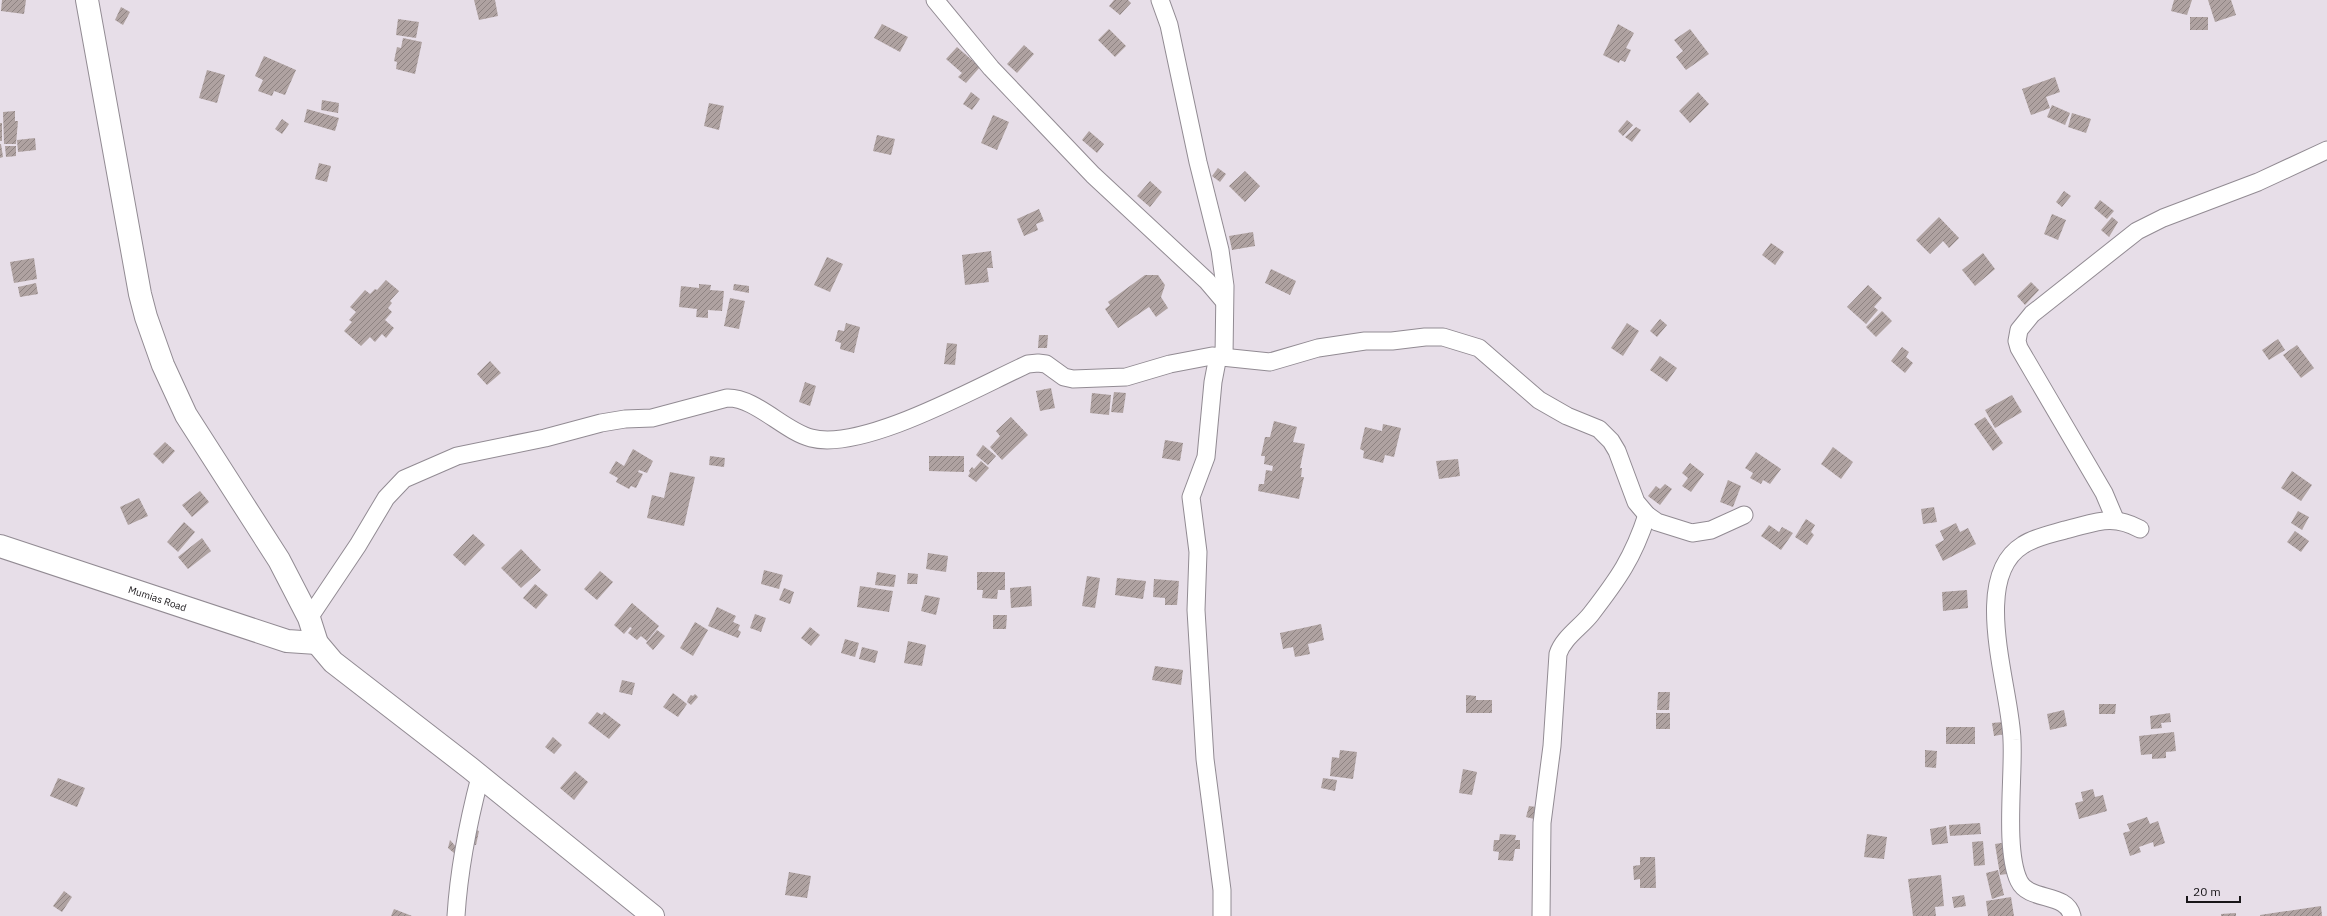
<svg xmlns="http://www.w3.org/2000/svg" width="2327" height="916" viewBox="0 0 2327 916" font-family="'IBM Plex Sans',sans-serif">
	<defs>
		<pattern id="building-hatch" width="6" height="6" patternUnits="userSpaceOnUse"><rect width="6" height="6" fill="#afa2a1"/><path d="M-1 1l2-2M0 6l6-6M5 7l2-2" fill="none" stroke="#8e8382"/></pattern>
	</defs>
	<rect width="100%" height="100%" fill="#e7dee8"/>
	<g fill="url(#building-hatch)">
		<polygon points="2,0 26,0 24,14 1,11"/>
		<polygon points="474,0 495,0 498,16 479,20"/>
		<polygon points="1114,0 1128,0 1131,3 1120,15 1109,6"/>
		<polygon points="2174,0 2192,0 2187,15 2171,11"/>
		<polygon points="2208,0 2231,0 2236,15 2215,22"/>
		<polygon points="121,7 130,12 123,25 115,20"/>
		<rect x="2190" y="17" width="18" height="13"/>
		<polygon points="398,19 419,22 416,38 396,35"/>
		<polygon points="882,24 908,37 900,52 874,38"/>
		<polygon points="1618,24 1634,33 1626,48 1631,50 1625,62 1620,60 1619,63 1603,55"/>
		<polygon points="1109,29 1126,46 1115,57 1098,40"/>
		<polygon points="1690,29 1709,54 1686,70 1676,57 1683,51 1674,40"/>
		<polygon points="403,38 422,42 415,74 396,69 397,62 394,61 397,47 401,48"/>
		<polygon points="1024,45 1034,54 1017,73 1007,64"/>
		<polygon points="957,47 980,67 966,83 958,77 962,73 946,59"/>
		<polygon points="264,56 296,70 285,95 274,91 272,96 258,91 263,80 255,76"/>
		<polygon points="207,70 225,75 217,103 199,98"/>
		<polygon points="2055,77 2060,92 2046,97 2050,108 2031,115 2022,89"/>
		<polygon points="971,92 980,99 972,110 963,104"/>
		<polygon points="1698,92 1709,104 1690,123 1679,111"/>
		<polygon points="322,100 339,103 338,113 321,110"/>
		<polygon points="709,103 724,106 719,130 704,126"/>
		<polygon points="2052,105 2070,113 2065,125 2047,117"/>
		<polygon points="307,109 339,118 335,131 304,122"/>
		<polygon points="15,111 15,121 18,121 16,144 4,144 3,112"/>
		<polygon points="2072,113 2091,119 2086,133 2068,127"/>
		<polygon points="993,115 1009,122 997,150 981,143"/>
		<polygon points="282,119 289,124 282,134 275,129"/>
		<polygon points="1627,120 1633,125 1623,136 1618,131"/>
		<rect x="0" y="123" width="2" height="18"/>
		<polygon points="1636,127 1641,130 1632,142 1625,137"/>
		<polygon points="1089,131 1104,144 1097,153 1082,140"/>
		<polygon points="877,135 895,139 891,155 873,151"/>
		<polygon points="35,138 36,150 18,152 17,140"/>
		<polygon points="0,144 1,144 3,157 0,158"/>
		<polygon points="5,146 16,146 16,156 6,157"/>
		<polygon points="319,163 331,166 327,182 315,179"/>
		<polygon points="1218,168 1226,174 1220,182 1212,176"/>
		<polygon points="1245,171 1260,186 1245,202 1229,186"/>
		<polygon points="1150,181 1162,192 1150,207 1137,196"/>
		<polygon points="2064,191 2071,196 2062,207 2056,202"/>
		<polygon points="2100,200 2114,211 2107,219 2094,208"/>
		<polygon points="1039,209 1044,221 1036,224 1038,230 1024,236 1017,219"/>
		<polygon points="2052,214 2066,220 2058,240 2044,234"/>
		<polygon points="1939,217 1959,238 1949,248 1943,241 1930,254 1916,240"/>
		<polygon points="2112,217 2118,222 2109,237 2101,230"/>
		<polygon points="1253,232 1255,246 1232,250 1229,236"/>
		<polygon points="1771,243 1784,252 1775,265 1762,255"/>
		<polygon points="991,251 993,268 987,268 989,282 965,285 962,255"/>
		<polygon points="1983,253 1995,269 1975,286 1962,270"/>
		<polygon points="827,257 843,264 830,292 814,285"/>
		<polygon points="34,258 37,279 14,283 10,262"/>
		<polygon points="1271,269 1296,281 1290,295 1265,283"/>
		<polygon points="1145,275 1158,275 1165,285 1161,297 1168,308 1156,317 1149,307 1118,328 1105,309 1110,305 1108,302"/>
		<polygon points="386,280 399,291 390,301 392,303 388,308 392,312 385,320 394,328 386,338 382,334 375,342 370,337 361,346 344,331 352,322 349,320 356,312 350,307 365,290 370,294 375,289 377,290"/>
		<polygon points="2031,282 2039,290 2025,305 2017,296"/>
		<polygon points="36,283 38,294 20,297 18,287"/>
		<polygon points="699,284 711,285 710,290 724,291 722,311 708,310 708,318 696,317 697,309 679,307 681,286 699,288"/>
		<polygon points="734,284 749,286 749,293 733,290"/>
		<polygon points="1868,285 1882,298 1874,307 1878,310 1866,324 1847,307"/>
		<polygon points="730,298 745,301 739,329 724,326"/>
		<polygon points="1882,311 1892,321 1876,337 1866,327"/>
		<polygon points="1660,319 1667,325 1657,337 1650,331"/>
		<polygon points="846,323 860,327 854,353 840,349 841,343 835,341 838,330 844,331"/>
		<polygon points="1627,323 1639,331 1623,356 1611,348"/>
		<polygon points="1039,335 1048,335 1047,348 1038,348"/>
		<polygon points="2278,339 2285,350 2269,360 2262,350"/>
		<polygon points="947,343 957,344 955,365 944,364"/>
		<polygon points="2297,345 2314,368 2301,378 2283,355"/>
		<polygon points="1902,347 1909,352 1906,357 1913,363 1905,373 1891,361"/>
		<polygon points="1660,356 1677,368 1667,382 1650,370"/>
		<polygon points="490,361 501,373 487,385 477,374"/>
		<polygon points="805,382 816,386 810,406 799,402"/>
		<polygon points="1051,388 1055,408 1040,411 1036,391"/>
		<polygon points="1114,392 1126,393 1123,413 1111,412"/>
		<polygon points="1092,393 1111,395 1109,415 1090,413"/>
		<polygon points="2012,395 2022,412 1995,428 1985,410"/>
		<polygon points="1011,417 1028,435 1002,460 990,447 1000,436 996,431"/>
		<polygon points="1985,417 2003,443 1993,451 1974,424"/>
		<polygon points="1274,421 1297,427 1293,442 1305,444 1300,468 1302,468 1301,477 1304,477 1299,499 1258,491 1259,484 1264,484 1266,470 1272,471 1273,466 1264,464 1265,456 1261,456 1265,437 1270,437"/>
		<polygon points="1383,424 1401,428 1394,457 1385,455 1383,463 1363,458 1364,451 1360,449 1365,427 1382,431"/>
		<polygon points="1165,440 1183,443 1180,461 1162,458"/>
		<polygon points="165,442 175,451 163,464 153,454"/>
		<polygon points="983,445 996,456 988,465 976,455"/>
		<polygon points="1833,447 1853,462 1841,479 1821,464"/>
		<polygon points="633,449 653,461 647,473 639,470 638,472 643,474 636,488 631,486 629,489 616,482 618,478 609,473 616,461 624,466"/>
		<polygon points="1756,452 1781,469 1770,484 1763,480 1761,484 1750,478 1753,473 1745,468"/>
		<polygon points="710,456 725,458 724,467 709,465"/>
		<polygon points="929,456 964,456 964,472 929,471"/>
		<polygon points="1458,459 1460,476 1439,479 1436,461"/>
		<polygon points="981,461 989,468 976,482 968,476 970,473 969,471 972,467 974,469"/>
		<polygon points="1690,463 1704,474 1691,492 1682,486 1688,478 1682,473"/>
		<polygon points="2292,471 2312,485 2301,501 2281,488"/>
		<polygon points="670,472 695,477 684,526 647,518 652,495 664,498"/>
		<polygon points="1728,480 1741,486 1733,507 1720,502"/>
		<polygon points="1665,484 1672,489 1660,505 1648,496 1656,486 1660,489"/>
		<polygon points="200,491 209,502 192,517 182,505"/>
		<polygon points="139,498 148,516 128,525 120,507"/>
		<polygon points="1934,507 1937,522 1923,524 1921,509"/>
		<polygon points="2298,511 2309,517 2302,530 2291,523"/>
		<polygon points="1806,519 1815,525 1811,532 1814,535 1807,545 1795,537"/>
		<polygon points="184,522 195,532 178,552 167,542"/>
		<polygon points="1956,523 1960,532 1968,528 1976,544 1943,561 1935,545 1944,540 1940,531"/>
		<polygon points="1769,525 1779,532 1782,527 1793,533 1781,550 1761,536"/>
		<polygon points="2295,531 2309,541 2301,552 2287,542"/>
		<polygon points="473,534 485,545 465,566 453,555"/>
		<polygon points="202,538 211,551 188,569 178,557"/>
		<polygon points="521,549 541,570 521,588 501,568"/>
		<polygon points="928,553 948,556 946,572 926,569"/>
		<polygon points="764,570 783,575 779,589 761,584"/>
		<polygon points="600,571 613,582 597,600 584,589"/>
		<polygon points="877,572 896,575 894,587 875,585"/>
		<polygon points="977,572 1005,572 1005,590 998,590 997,599 982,598 983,590 977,590"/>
		<polygon points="908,573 918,574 917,584 907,584"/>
		<polygon points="1087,576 1100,578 1095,608 1082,606"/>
		<polygon points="1117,578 1146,581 1143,599 1115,595"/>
		<polygon points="1154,579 1179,581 1177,605 1165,605 1165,598 1153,597"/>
		<polygon points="535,584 548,595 536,609 523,598"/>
		<polygon points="860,586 893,591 889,612 857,607"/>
		<polygon points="1031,586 1032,606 1011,608 1010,588"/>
		<polygon points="784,588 794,592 790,604 779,600"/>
		<polygon points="1967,590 1968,608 1943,611 1942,592"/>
		<polygon points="925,595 940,598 936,615 921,611"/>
		<polygon points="632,603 659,626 647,641 641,636 637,640 628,633 632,628 630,627 624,634 614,625"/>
		<polygon points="717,607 736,616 733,622 740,625 738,630 741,632 738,638 708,626"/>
		<polygon points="755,614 766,618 761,632 750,628"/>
		<polygon points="993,615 1007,615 1006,629 993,629"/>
		<polygon points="695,622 708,630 693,656 680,648"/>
		<polygon points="1321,624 1324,640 1308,644 1310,654 1295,657 1293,647 1283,649 1280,633"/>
		<polygon points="810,627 820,635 811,646 801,638"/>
		<polygon points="657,630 665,636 653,650 646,643"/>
		<polygon points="845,639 859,643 855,657 841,653"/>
		<polygon points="908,641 926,645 922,666 904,663"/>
		<polygon points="862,647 878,651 875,663 859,659"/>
		<polygon points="1155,666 1183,670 1181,685 1152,680"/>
		<polygon points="622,680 635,683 632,695 619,692"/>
		<polygon points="1658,692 1670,692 1669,710 1657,710"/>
		<polygon points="673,693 687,704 678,717 663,707"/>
		<polygon points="695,694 698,697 691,705 687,702 688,699 691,695 693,696"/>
		<polygon points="1466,695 1476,696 1476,700 1492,700 1492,713 1466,713"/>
		<polygon points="2099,704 2116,704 2115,714 2099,714"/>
		<polygon points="2064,710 2067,726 2050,730 2047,714"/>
		<polygon points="597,712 602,715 604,712 621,725 609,739 588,723"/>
		<rect x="1656" y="713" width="14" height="16"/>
		<polygon points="2170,713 2171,722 2161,723 2162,728 2151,729 2150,716"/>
		<polygon points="2003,722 2005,734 1994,736 1992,723"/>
		<rect x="1946" y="727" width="29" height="17"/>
		<polygon points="2174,732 2176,751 2166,752 2166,758 2152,759 2152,754 2141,755 2139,736"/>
		<polygon points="553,737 562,745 554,754 545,747"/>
		<polygon points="1340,750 1357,752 1353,779 1330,776 1332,757 1339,758"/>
		<polygon points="1925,750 1937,751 1936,768 1925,767"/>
		<polygon points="1463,769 1477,772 1472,795 1459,793"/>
		<polygon points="575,771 588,782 574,800 560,788"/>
		<polygon points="58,778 85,788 77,807 50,796"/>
		<polygon points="1323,778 1337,780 1335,791 1321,788"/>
		<polygon points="2093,789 2095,797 2103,795 2107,811 2079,819 2075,803 2083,801 2081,792"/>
		<polygon points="1529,806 1536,807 1534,819 1526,817"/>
		<polygon points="2147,817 2150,824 2158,821 2165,843 2154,847 2153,842 2139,847 2141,852 2130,856 2123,833 2130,831 2127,824"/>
		<polygon points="1980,823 1981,834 1950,836 1949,825"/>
		<polygon points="1946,826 1948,843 1932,845 1930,829"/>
		<polygon points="472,829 479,831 476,845 469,844"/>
		<polygon points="1500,834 1516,835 1515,840 1520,840 1520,849 1515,849 1513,861 1498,860 1499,852 1493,851 1494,840 1499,840"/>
		<polygon points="1867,834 1887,837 1884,859 1864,857"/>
		<polygon points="450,840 457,848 454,853 448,848"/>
		<polygon points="1983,841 1985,865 1974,866 1972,842"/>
		<polygon points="2008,842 2013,873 2000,875 1995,844"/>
		<polygon points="1640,857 1655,857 1656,888 1640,888 1640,879 1634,880 1633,866 1640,865"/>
		<polygon points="1998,870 2004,895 1992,899 1986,873"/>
		<polygon points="789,872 811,876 807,898 785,895"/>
		<polygon points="1941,875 1944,906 1935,907 1936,916 1913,916 1908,879"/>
		<polygon points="64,891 72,897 62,912 53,906"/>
		<polygon points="1964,895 1966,906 1954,908 1952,897"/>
		<polygon points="2011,897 2014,916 1988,916 1986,901"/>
		<polygon points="2321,906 2322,916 2260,916 2260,915"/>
		<polygon points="394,909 412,916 391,916"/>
		<polygon points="2236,913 2236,916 2221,916 2221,914"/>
	</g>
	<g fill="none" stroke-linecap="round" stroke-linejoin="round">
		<g stroke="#928b93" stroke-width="19">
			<g id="street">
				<polyline points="935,0 991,68 1093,175 1207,281 1224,301"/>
				<polyline points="1160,0 1169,25 1198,162 1220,250 1225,286 1224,356"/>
				<polyline points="1218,356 1213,382 1206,457 1191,497 1198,552 1196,610 1205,759 1222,890 1222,916"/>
				<polyline points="2115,519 2104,493 2019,348 2017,341 2019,330 2032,314 2137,231 2163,218 2258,182 2327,150"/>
				<path d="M309 618 358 545 386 498 404 479 457 456 545 438 601 423 625 419 652 418 727 398C755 397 784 431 811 438 863 452 979 386 1028 364L1038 363 1046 364 1064 377 1073 379 1126 377 1170 364 1212 356 1270 362 1318 348 1365 341H1392L1425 337H1443L1479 348 1539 400 1567 416 1599 429 1611 441 1617 451 1636 502 1647 515 1657 522 1692 533 1711 530 1744 515"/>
				<path d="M456 916C459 868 468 823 480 777"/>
				<path d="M1541 916 1542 823 1552 746 1558 654C1563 638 1581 627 1591 614 1618 579 1633 558 1647 515"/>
				<path d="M2072 916C2067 892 2029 902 2019 881 2004 850 2014 776 2012 740 2011 689 1969 578 2023 545 2035 537 2051 534 2065 530 2095 523 2111 513 2140 529"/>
			</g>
		</g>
		<g stroke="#928b93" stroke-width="24">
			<g id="secondary">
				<polyline points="87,0 140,294 146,317 163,365 186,415 279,560 309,618 317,643 333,662 470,768 653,916"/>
				<path id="s1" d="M0 546 287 641 317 643"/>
			</g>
		</g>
		<use href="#street" stroke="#fff" stroke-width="17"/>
		<use href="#secondary" stroke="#fff" stroke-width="22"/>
	</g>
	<g text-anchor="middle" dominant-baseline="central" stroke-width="3" stroke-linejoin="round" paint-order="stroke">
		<g font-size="10" fill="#191619" stroke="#e7dee8">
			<text stroke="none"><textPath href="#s1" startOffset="166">Mumias Road</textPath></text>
		</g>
	</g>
	<path d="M2187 896v6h53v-6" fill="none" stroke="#191619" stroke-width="2"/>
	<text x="2193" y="896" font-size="12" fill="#191619" stroke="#e7dee8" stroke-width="3" paint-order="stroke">20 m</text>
</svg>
